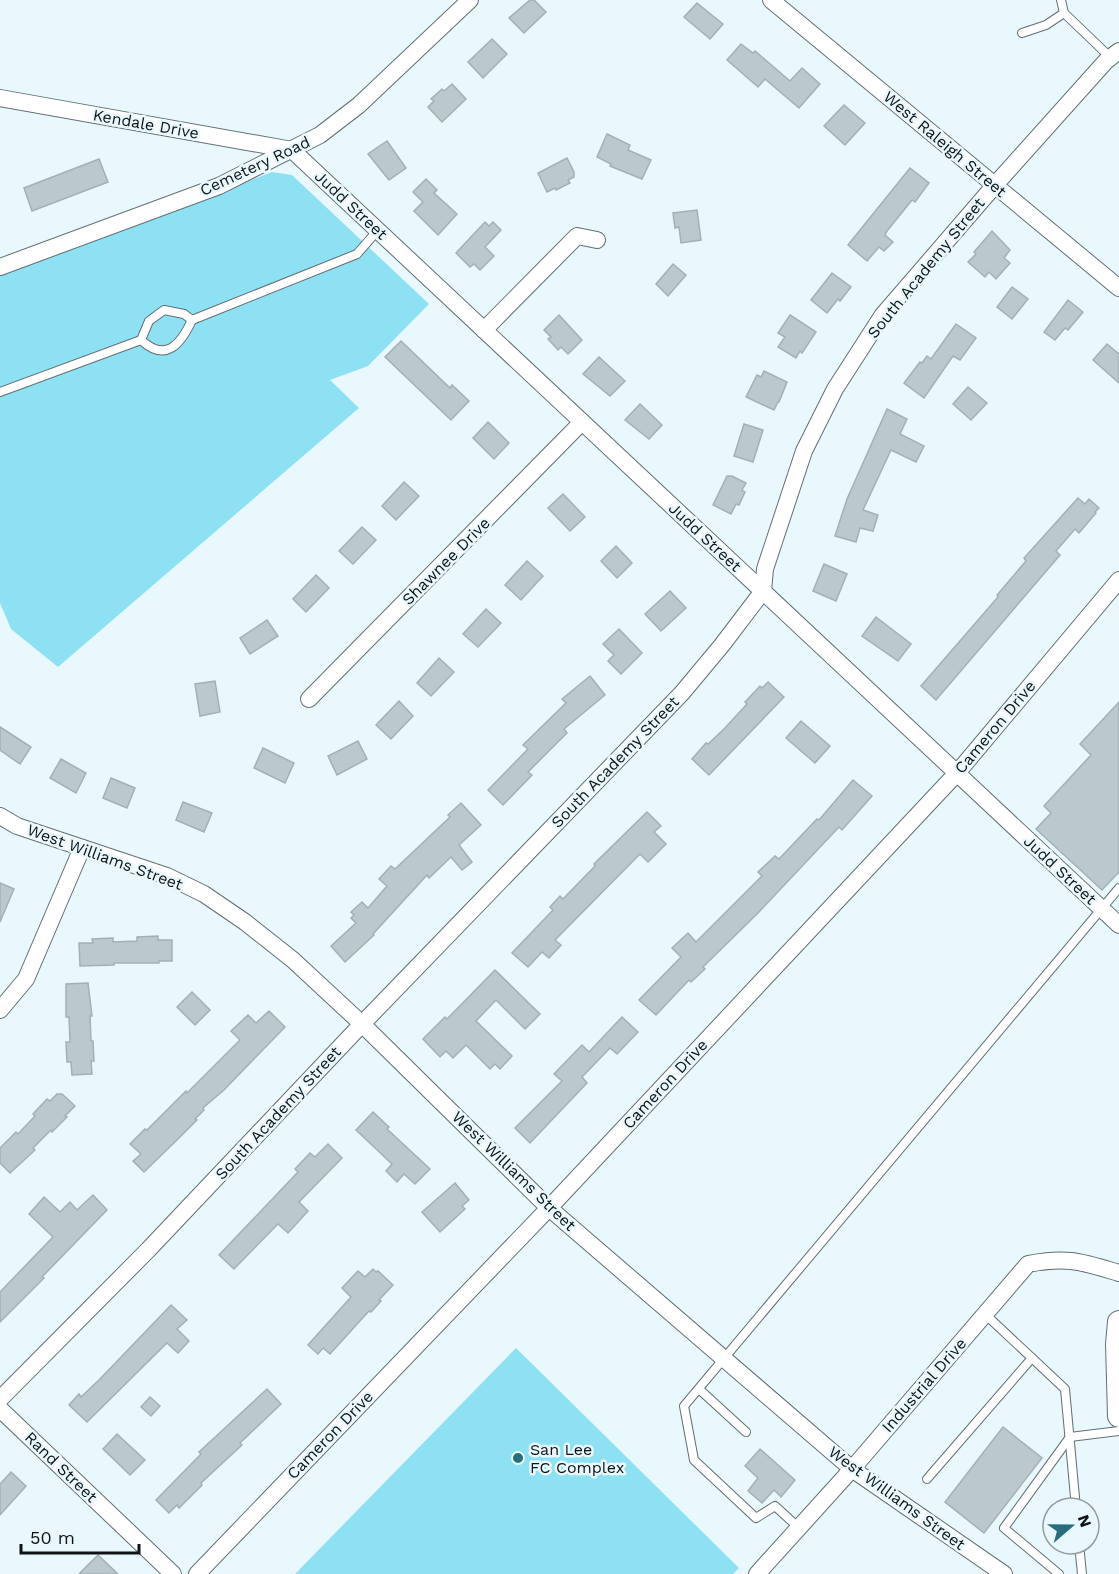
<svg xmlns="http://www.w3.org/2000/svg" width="1119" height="1574" viewBox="0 0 1119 1574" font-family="'Work Sans',sans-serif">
	<rect width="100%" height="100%" fill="#e8f8fc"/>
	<g fill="#8de1f3">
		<path d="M272 172 292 175 429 304 368 366 330 380 359 408 58 667 11 629 0 603V275C90 238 182 208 272 172Z"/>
		<polygon points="516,1348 739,1568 733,1574 295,1574"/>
	</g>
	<g fill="#bac9cd" stroke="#a2b1b5" stroke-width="1.5">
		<polygon points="530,0 534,0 546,12 524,33 509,18"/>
		<polygon points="697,3 723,24 710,39 684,17"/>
		<polygon points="492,39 507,54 483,78 468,62"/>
		<polygon points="741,44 753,53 755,51 790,81 802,68 820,84 799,108 765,79 758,87 727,60"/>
		<polygon points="452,84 466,99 442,122 428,107 434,101 431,99 442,89 444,91"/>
		<polygon points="844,105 865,123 845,145 824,126"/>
		<polygon points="607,134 630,145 628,150 651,160 642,179 610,166 611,164 597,157"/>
		<polygon points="387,141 406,168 389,180 368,154"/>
		<polygon points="567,158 574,172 574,177 568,180 570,183 556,190 555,188 547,192 538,173"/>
		<polygon points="99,159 108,182 32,211 24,188"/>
		<polygon points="910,168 929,183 915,202 912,200 887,231 885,235 893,242 884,251 879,247 867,261 848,245"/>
		<polygon points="426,179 437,190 434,193 457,214 438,235 414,211 423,202 413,192"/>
		<polygon points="697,210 701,240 681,243 679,227 675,228 673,213"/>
		<polygon points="485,222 489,226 493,222 501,230 485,247 494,256 480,270 474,264 470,267 456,253"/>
		<polygon points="992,231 1010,250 1004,258 1010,263 996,279 989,272 985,277 968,262 976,254 974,252"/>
		<polygon points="673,264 686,275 668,296 656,284"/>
		<polygon points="832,273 851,287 840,301 838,299 827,313 811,300"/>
		<polygon points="1012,287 1028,299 1012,319 997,307"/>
		<polygon points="1068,300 1083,312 1068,330 1065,328 1055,340 1044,332"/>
		<polygon points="559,315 582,340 568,354 561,347 558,350 548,339 551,337 544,330"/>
		<polygon points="790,315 816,332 802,353 800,351 796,358 778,347 785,337 778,333"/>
		<polygon points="956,324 976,338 960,360 953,356 924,398 904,383 920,362 922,363 927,356 931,359"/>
		<polygon points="401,341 450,388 452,385 469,401 451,420 385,357"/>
		<polygon points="1107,344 1119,354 1119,383 1093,360"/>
		<polygon points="599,357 625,381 610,396 583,374"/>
		<polygon points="764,371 787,382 779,402 778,402 774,410 746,397 757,375 761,377"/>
		<polygon points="968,387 987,403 971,420 953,404"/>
		<polygon points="640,404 662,425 649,439 625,420"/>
		<polygon points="887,409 907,419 900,434 924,446 916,462 891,450 863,510 878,515 873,531 860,528 856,542 835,536 847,499"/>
		<polygon points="488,422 509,443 494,459 473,438"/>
		<polygon points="744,424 763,430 753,462 734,456"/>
		<polygon points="727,476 732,476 746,483 742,490 745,492 739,505 736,504 731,514 713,505"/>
		<polygon points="404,482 419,496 396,520 382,506"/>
		<polygon points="563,494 585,517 570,531 548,508"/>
		<polygon points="1078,498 1085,504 1089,499 1099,508 1095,512 1096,513 1079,533 1075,529 1056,551 1060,555 936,700 921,686 998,597 997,595 1026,561 1024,558"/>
		<polygon points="362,527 376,540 353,564 339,551"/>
		<polygon points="616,546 632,563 617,578 601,561"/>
		<polygon points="527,561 543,576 521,600 505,585"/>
		<polygon points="824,564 847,574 836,601 813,591"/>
		<polygon points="316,575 329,588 306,612 293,599"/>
		<polygon points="670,591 686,608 661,631 645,614"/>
		<polygon points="486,609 501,623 478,647 463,634"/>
		<polygon points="876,617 911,644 898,661 862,636"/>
		<polygon points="267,620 278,636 250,654 240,638"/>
		<polygon points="619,629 642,653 621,674 608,661 614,655 603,644"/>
		<polygon points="439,658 454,672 431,696 417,683"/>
		<polygon points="590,676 605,695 564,729 567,733 528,772 532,775 503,805 488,790 528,749 523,745 566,703 562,699"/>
		<polygon points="215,681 220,712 200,716 195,684"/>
		<polygon points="768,682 784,697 709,775 692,759 706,743 708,744 724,729 747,704 745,702 760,686 762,688"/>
		<polygon points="399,701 413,716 391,739 376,725"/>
		<polygon points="1119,702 1119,872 1102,890 1036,829 1051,813 1044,806 1091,755 1080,744"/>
		<polygon points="801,721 830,746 815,763 786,738"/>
		<polygon points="0,727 31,747 20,764 0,750"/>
		<polygon points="358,741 367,759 337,775 328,756"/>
		<polygon points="263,748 294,763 285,783 254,768"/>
		<polygon points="61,759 86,773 76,793 50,778"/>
		<polygon points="111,778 135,788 127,808 103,798"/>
		<polygon points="853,780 872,796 842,830 839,827 758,913 703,967 705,969 691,982 689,980 656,1015 639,1000 681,957 672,948 688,933 696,942 762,876 758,872 775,856 779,859 817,819 819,820"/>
		<polygon points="183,802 212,813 204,832 176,820"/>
		<polygon points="461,803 481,825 459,845 472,862 462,870 451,857 429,878 427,875 373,934 374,935 345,962 331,946 356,923 351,918 354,915 351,912 362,902 368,908 387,886 379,879 391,866 395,869 450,817 448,815"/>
		<polygon points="647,812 661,826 654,832 666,844 648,862 640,854 555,940 561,945 549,958 542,952 528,967 512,953 553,910 550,907 560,896 563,899 595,866 594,864"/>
		<polygon points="0,883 14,889 0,922"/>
		<polygon points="158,936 158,940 172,940 172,961 159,961 159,963 114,963 114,965 80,966 79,943 93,943 92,939 113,938 113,942 137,941 137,937"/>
		<polygon points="495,970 540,1014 525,1029 496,1000 476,1021 512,1056 500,1069 495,1064 490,1069 466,1045 453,1058 446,1051 440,1057 423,1039 445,1017 447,1019"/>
		<polygon points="88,983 92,1016 90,1016 91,1041 93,1041 94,1061 91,1061 92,1074 72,1075 71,1062 67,1062 66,1042 70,1042 69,1017 66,1017 66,984"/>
		<polygon points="192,992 210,1010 195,1025 177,1007"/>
		<polygon points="269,1011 285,1027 224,1090 203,1108 204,1110 195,1119 197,1120 180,1137 144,1172 133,1161 141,1154 130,1144 145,1129 147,1130 186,1091 187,1093 240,1040 231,1031 248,1015 256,1023"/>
		<polygon points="622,1017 638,1032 617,1054 610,1048 582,1077 587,1083 530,1143 515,1128 562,1081 554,1074 582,1045 589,1052"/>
		<polygon points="57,1094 62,1094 75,1106 65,1116 67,1117 52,1132 51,1130 33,1148 35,1150 10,1173 0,1163 0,1148 16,1132 18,1134 35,1116 33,1114 47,1099 50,1101"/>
		<polygon points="373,1112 389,1127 387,1129 430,1169 415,1184 404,1174 397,1182 386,1171 392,1164 356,1130"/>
		<polygon points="328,1144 342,1158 299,1202 308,1211 288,1233 278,1224 234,1269 219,1255 298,1172 295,1169 310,1153 315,1157"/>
		<polygon points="455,1183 469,1200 462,1206 465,1209 440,1232 422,1212"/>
		<polygon points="93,1195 107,1210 42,1277 44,1278 0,1322 0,1292 53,1237 29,1214 44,1197 60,1212 70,1202 77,1210"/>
		<polygon points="373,1269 376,1272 378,1271 393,1285 379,1300 381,1301 371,1312 369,1311 330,1354 323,1348 318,1354 308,1345 351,1297 342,1288 358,1271 365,1277"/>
		<polygon points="171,1305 187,1320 177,1329 189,1341 178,1353 167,1343 87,1422 69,1405 79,1394 81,1397 99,1380"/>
		<polygon points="267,1389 281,1404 240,1443 242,1445 201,1483 202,1485 179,1508 177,1505 169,1513 156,1500 201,1454 199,1452"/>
		<polygon points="150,1397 160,1406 151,1416 141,1407"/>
		<polygon points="1003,1427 1042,1458 984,1533 945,1502"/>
		<polygon points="117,1434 145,1460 130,1475 103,1449"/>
		<polygon points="760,1449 795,1480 781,1497 774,1490 762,1503 748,1491 758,1478 745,1466"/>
		<polygon points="11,1472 26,1486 0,1515 0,1484"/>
		<polygon points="98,1555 118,1574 79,1574"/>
	</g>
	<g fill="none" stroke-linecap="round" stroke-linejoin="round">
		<g stroke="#616f72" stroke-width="10">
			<g id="lane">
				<polyline points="1064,13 1110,57"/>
				<polyline points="1022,33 1046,25 1064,13 1061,0"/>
				<polyline points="141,340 149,321 164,310 184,314 192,320"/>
				<path d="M0 392 141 340C166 363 181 344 192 320L357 254 378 230"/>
				<polyline points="985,1314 1065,1389 1076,1508"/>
				<polyline points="699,1389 746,1432"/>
				<polyline points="927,1479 1032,1358"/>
				<polyline points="799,1528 775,1506 756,1518 694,1460 684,1406 1119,888"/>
				<polyline points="1079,1544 1082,1574"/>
				<polyline points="1059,1574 1004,1528 1070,1437 1119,1431"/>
			</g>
		</g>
		<g stroke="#616f72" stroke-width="18">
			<g id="street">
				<polyline points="771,0 1119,288"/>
				<polyline points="0,98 292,150 1119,925"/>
				<polyline points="0,267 219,186 320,135 359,105 470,0"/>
				<polyline points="484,330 577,236 597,240"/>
				<polyline points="309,699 582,422"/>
				<polyline points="0,816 17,826 167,876 204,894 245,922 293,960 362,1024 549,1208 852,1469 1004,1574"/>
				<polyline points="0,1010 26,979 82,848"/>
				<polyline points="0,1399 148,1250 362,1024 682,693 722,645 763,591 765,569 804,451 835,389 882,316 995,185 1106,61 1119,51"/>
				<polyline points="0,1409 173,1574"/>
				<polyline points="197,1574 549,1208 957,773 1119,580"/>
				<path d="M757 1574 852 1469 1028 1264C1067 1256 1082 1262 1119 1273"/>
			</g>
		</g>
		<g stroke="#616f72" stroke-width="24">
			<polyline id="secondary" points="1119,1322 1117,1344 1119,1416"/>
		</g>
		<use href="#lane" stroke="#fff" stroke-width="8"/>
		<use href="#street" stroke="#fff" stroke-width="16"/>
		<use href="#secondary" stroke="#fff" stroke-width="22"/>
	</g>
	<circle fill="#286f7d" stroke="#e8f8fc" stroke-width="2" cx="518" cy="1458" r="6"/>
	<g text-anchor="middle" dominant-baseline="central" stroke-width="5" stroke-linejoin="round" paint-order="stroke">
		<g font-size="16" fill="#0e1315" stroke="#e8f8fc">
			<text transform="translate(146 124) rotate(10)">Kendale Drive</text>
			<text transform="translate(945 144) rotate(40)">West Raleigh Street</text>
			<text transform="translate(255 166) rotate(-25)">Cemetery Road</text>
			<text transform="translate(351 205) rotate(43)">Judd Street</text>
			<text transform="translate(926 268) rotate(-51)">South Academy Street</text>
			<text transform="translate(705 537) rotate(43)">Judd Street</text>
			<text transform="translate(446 561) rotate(-45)">Shawnee Drive</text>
			<text transform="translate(995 727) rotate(-50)">Cameron Drive</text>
			<text transform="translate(615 762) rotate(-46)">South Academy Street</text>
			<text transform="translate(105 857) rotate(20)">West Williams Street</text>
			<text transform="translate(1060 870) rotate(43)">Judd Street</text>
			<text transform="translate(665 1084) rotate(-47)">Cameron Drive</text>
			<text transform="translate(278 1113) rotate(-47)">South Academy Street</text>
			<text transform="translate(514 1171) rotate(44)">West Williams Street</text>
			<text transform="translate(924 1385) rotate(-49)">Industrial Drive</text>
			<text transform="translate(330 1435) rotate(-46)">Cameron Drive</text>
			<text transform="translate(61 1467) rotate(44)">Rand Street</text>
			<text transform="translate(897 1498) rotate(36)">West Williams Street</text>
		</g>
		<g font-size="16" fill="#0e1315" stroke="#e8f8fc" text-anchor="start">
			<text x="530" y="1449">San Lee<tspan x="530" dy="18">FC Complex</tspan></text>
		</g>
	</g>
	<g transform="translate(1071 1526) rotate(70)"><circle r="28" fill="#e8f8fc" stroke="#919ca0" stroke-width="1.5"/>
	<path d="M0-4.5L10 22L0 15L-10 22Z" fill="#286f7d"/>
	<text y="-9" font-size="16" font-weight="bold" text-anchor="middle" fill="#0e1315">N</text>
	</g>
	<path d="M21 1544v9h118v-9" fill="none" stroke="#0e1315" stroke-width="3"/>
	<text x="30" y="1544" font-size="18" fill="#0e1315" stroke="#e8f8fc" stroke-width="4.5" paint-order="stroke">50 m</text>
</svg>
